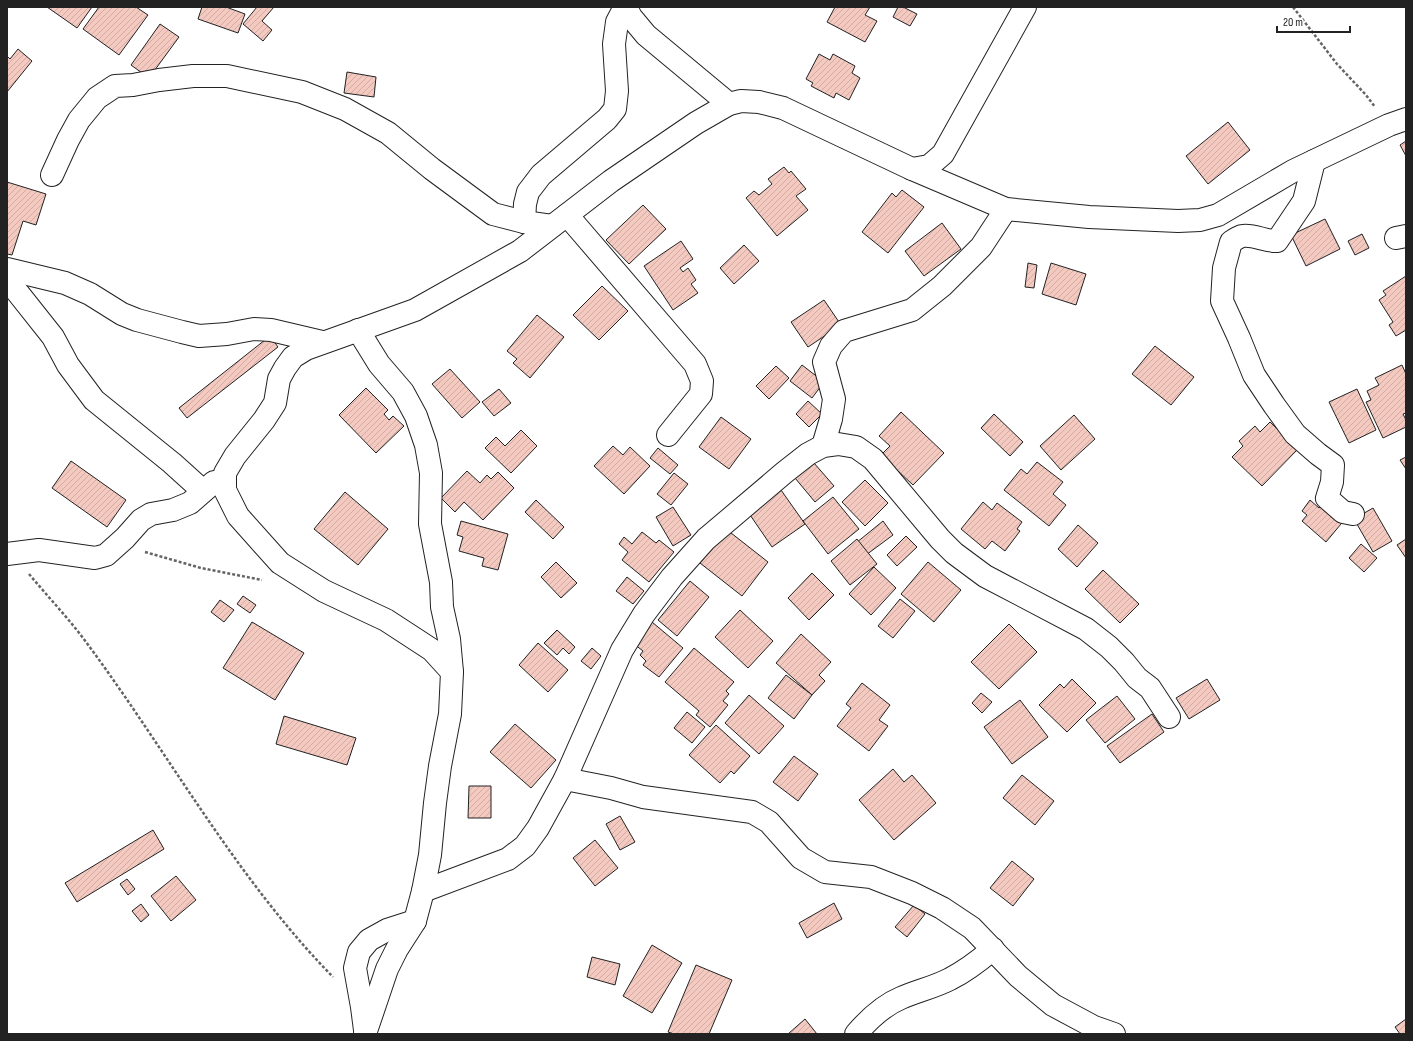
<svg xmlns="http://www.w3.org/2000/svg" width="1413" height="1041" viewBox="0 0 1413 1041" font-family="'Sofia Sans Condensed',sans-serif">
	<defs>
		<pattern id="building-hatch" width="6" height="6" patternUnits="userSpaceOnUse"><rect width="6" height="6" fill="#f3c9c0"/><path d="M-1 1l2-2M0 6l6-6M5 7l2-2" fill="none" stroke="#d0aca5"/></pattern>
	</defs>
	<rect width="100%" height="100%" fill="#fff"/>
	<g fill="url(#building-hatch)" stroke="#222">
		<polygon points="47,7 92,7 77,28"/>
		<polygon points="99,7 136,7 148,15 119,55 83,29"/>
		<polygon points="202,7 226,7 245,14 238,33 198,19"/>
		<polygon points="257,7 274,7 262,21 272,30 263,41 243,24"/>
		<polygon points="835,7 870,7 865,15 877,21 865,42 827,22"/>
		<polygon points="898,7 903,7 917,14 910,26 893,17"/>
		<polygon points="160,24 179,37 149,78 131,65"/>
		<polygon points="18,49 32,61 7,92 7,56 10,59"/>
		<polygon points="819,54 830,60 833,54 855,66 852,73 860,78 849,100 836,93 834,98 811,86 813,83 806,79"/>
		<polygon points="347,72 376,77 374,97 344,93"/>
		<polygon points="1228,122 1250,150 1208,184 1186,156"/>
		<polygon points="1406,141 1406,156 1400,145"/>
		<polygon points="784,167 789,173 791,171 806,189 796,196 808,210 777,236 746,198 754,191 759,195 772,184 768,179"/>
		<polygon points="7,182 46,194 36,225 23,221 12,255 7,254"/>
		<polygon points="902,190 924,207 888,253 862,232 892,193 896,197"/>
		<polygon points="643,205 666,229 629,264 606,240"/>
		<polygon points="1325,219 1340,249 1306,266 1291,235"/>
		<polygon points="942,223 961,249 924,276 905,251"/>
		<polygon points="1362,234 1369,248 1355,255 1348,241"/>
		<polygon points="681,241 693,259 680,268 683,272 688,268 696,280 691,284 698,293 673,310 644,266"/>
		<polygon points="744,245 759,261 734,284 720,268"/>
		<polygon points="1028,263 1037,265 1034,288 1025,287"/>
		<polygon points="1051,263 1086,274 1076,305 1042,294"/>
		<polygon points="1406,276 1406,330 1396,336 1389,325 1393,322 1379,300 1386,295 1383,291"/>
		<polygon points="602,286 628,311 599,340 573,315"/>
		<polygon points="824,300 841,325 808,347 791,322"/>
		<polygon points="537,315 564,337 530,378 513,363 517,359 507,351"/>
		<polygon points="270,336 278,347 187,418 179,408"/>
		<polygon points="1155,346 1194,377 1171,405 1132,374"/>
		<polygon points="802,365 824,382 812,398 790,381"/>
		<polygon points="1402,365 1406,374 1406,413 1403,414 1406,420 1406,427 1383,438 1366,402 1371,400 1367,391 1379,385 1375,378"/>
		<polygon points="776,366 789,378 769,399 756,386"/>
		<polygon points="450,369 480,402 462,418 432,384"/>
		<polygon points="366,388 388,410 384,414 389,420 393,416 404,426 376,453 339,415"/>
		<polygon points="499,389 511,403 494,416 482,402"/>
		<polygon points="1357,389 1376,430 1349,443 1329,402"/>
		<polygon points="808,401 822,414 809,427 796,414"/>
		<polygon points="901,412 944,453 913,485 881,455 890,446 879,436"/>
		<polygon points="994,414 1023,442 1010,456 981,428"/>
		<polygon points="1074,415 1095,439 1061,470 1040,446"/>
		<polygon points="721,417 751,439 729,469 699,447"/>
		<polygon points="1270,422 1298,449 1262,486 1232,457 1243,446 1239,441 1255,426 1260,432"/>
		<polygon points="521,430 537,446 511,473 485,448 496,437 505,446"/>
		<polygon points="613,446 623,455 630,447 650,466 624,494 594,466"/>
		<polygon points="658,448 678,465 670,474 650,458"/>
		<polygon points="1406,457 1406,469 1400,460"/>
		<polygon points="71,461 126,500 107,527 52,488"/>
		<polygon points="1037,462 1063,482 1053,494 1066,505 1049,526 1004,490 1021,469 1027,474"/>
		<polygon points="814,463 834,486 815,502 795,478"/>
		<polygon points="467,471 480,483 487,475 491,479 498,472 514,488 483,520 464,502 455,512 441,498"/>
		<polygon points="674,473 688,484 671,505 657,494"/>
		<polygon points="865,480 888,503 865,526 842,502"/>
		<polygon points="781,490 805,524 772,547 748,512"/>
		<polygon points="345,492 388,529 358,565 314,529"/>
		<polygon points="833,497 859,529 828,554 803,521"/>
		<polygon points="536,500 564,527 553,539 525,512"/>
		<polygon points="1310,500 1319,508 1325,501 1346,518 1326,542 1302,521 1307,515 1302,511"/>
		<polygon points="983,502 992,510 997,503 1022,522 1017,529 1020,531 1005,551 992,541 985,549 961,529"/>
		<polygon points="673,507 691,535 673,546 656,517"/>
		<polygon points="1373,508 1392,541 1373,552 1354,519"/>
		<polygon points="461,521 508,534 498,570 482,566 484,558 459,551 463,537 457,535"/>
		<polygon points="883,521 893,535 866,555 856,543"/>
		<polygon points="1078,525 1098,543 1077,567 1058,549"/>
		<polygon points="726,529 768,562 742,596 700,563"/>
		<polygon points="642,532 656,543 659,540 674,552 649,582 622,560 628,552 619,544 624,537 632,544"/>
		<polygon points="906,536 917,547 897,566 887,555"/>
		<polygon points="857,539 877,564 850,585 831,561"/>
		<polygon points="1406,539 1406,558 1397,545"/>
		<polygon points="1361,544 1377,558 1364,572 1349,558"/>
		<polygon points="556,562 577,583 561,598 541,577"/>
		<polygon points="928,562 961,590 934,622 901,594"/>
		<polygon points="874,567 896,588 871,615 849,594"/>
		<polygon points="1103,570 1139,604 1120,623 1085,589"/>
		<polygon points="812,573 834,595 809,620 788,598"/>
		<polygon points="627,577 644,591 633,604 616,591"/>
		<polygon points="690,581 709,597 677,636 658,620"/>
		<polygon points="243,596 256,605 250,613 237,604"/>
		<polygon points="900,599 915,611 893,638 878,626"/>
		<polygon points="220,600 234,610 224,622 211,612"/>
		<polygon points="740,610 773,641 748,668 715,637"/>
		<polygon points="252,622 304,653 275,700 223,668"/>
		<polygon points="652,622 683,648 659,677 643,665 646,661 640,655 643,651 634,644"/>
		<polygon points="1009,624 1037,652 999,689 971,662"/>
		<polygon points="557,630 575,647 569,654 563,648 557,655 544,643"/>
		<polygon points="801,634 831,662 819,675 825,681 812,695 776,663"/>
		<polygon points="538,643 568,670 548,692 519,665"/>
		<polygon points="592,648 601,656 591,669 581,661"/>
		<polygon points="694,648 734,682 726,691 729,694 723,701 728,705 710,727 696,715 699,711 665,682"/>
		<polygon points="786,675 812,695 794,719 768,698"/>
		<polygon points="1072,679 1096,703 1067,732 1039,705 1060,684 1064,688"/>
		<polygon points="1207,679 1220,700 1189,719 1176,698"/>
		<polygon points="862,683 890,705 879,720 888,726 869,751 837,726 851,708 846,704"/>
		<polygon points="981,693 992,702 982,713 972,703"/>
		<polygon points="749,695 784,726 759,754 725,723"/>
		<polygon points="1117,696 1135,719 1105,743 1086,720"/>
		<polygon points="1020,700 1048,737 1012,764 984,727"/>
		<polygon points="687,712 705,727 692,743 674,728"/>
		<polygon points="1152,714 1164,732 1120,763 1107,746"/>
		<polygon points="284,716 356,738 347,765 276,744"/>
		<polygon points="515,724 556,760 531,788 490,752"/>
		<polygon points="716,725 750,756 734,774 731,771 720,783 689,755"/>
		<polygon points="794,756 818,774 798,801 773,782"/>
		<polygon points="893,769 904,782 912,775 936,803 894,840 859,800"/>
		<polygon points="1022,775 1054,801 1035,825 1003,798"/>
		<polygon points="469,786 491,786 491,818 468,818"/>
		<polygon points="620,816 635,842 620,850 606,824"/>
		<polygon points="153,830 164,849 77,902 65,883"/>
		<polygon points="595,840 618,868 595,886 573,858"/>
		<polygon points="1012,861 1034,879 1013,906 990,888"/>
		<polygon points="176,876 196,900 171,921 151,896"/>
		<polygon points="127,879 135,889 128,895 120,884"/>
		<polygon points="834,903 842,919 807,938 799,923"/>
		<polygon points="141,904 149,915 141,922 132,911"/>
		<polygon points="914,905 925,914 907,937 895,927"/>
		<polygon points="652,945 682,963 652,1013 623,996"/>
		<polygon points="592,957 620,964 615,985 587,977"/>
		<polygon points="696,965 732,980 709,1034 674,1034 668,1032"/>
		<polygon points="805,1019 817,1034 788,1034"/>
		<polygon points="1406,1019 1406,1034 1400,1034 1395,1027"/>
	</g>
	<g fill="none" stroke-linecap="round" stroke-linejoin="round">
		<g stroke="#222" stroke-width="24">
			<g id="street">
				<polyline points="626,7 631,17 646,35 729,104"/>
				<path d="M1314 161 1304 201 1277 241C1266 242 1254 234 1242 236 1239 237 1234 240 1231 242L1224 268 1222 301 1239 338 1254 375 1274 405 1295 434 1318 454 1333 465 1332 482 1327 498 1343 512 1353 514"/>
				<polyline points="912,169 1006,209 1089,217 1178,221 1200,220 1218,215 1293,171 1389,125 1406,119"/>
				<polyline points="52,175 68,140 79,120 97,98 115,86 133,85 159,80 193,76 227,76 302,92 345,109 388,133 432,169 493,214 524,222 552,226"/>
				<polyline points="567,215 695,364 702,381 701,394 668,435"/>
				<polyline points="524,222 525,204 528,192 541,175 607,119 615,109 617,91 614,44 617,22 625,7"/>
				<polyline points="1396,238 1406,236"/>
				<polyline points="7,269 65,283 90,294 122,314 137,320 182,332 199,336 227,334 254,329 271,330 322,342"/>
				<polyline points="7,279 53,337 68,365 94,400 172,463 203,491"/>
				<polyline points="358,330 379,364 403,392 416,416 426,445 431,473 430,524 441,582 442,607 449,639 452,672"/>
				<polyline points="823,446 831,419 834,399 824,362 831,346 844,331 912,310 942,286 981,247 1006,209"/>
				<polyline points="7,554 39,550 95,558 106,555 125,538 141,520 151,514 173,510 190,503 214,482"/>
				<polyline points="565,779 611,788 643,797 752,812 769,822 801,858 825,872 871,877 912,893 942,908 972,928 1018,976 1053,1005 1094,1027 1114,1034"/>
				<polyline points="423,891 508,859 525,846 538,828 565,779 622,650 644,614 672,577 706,539 785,472 808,454 823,446 838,444 856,447 873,459 940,539 954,553 985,576 1086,629 1109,647 1124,662 1137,678 1150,688 1169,717"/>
				<polyline points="365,1030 362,1007 355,968 359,952 369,940 387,930 415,921"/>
				<polyline points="365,1034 387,969 397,949 415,921 423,891 430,855 435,803 440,766 450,714 452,672 432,650 386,620 324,591 280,563 238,516 225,490 225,473 235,456 264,420 275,403 279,379 285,368 293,357 306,349 415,310 520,251 611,181 696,123 729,104 741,101 759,102 783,108 912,169 929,166 943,154 1025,7"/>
				<path d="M856 1034C868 1020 884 1005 901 998 917 991 935 987 950 979 966 971 980 960 993 949"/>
			</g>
		</g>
		<g stroke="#646464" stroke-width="2.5" stroke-dasharray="3 2" stroke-linecap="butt">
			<polyline points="1293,7 1337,64 1366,95 1375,107"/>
			<polyline points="145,552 201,568 262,580"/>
			<path d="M29 574C49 598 71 621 89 646 170 756 237 879 333 977"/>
		</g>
		<use href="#street" stroke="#fff" stroke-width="22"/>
	</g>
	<rect width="1413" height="1041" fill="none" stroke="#222222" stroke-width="16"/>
	<path d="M1277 26v6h73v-6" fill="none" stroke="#222222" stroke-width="2"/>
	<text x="1283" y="26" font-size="12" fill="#222222" stroke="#ffffff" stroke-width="3" paint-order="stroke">20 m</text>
</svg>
